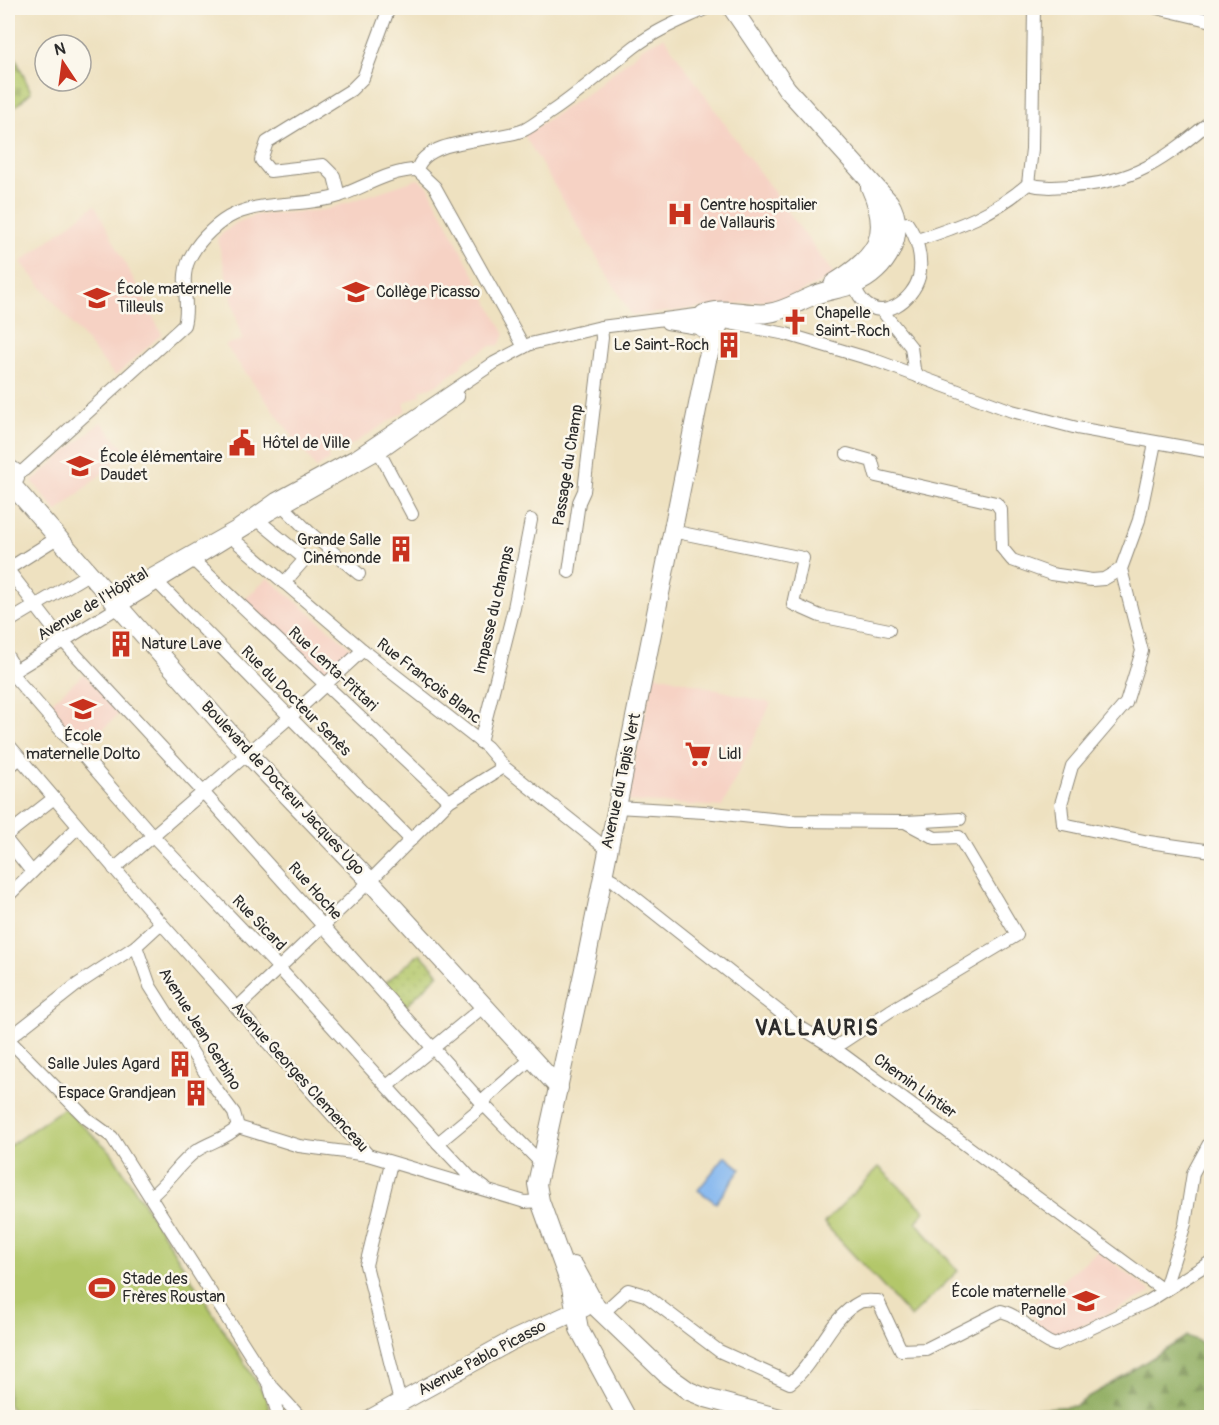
<svg xmlns="http://www.w3.org/2000/svg" width="1219" height="1425" viewBox="0 0 1219 1425" font-family="Pangolin,sans-serif">
	<defs>
		<pattern id="grass-dots" width="8" height="8" patternUnits="userSpaceOnUse" patternTransform="scale(1.5)"><rect width="8" height="8" fill="#b3c76a"/><path d="M2 2h.1M6 6h.1" fill="none" stroke="#9aab5c" stroke-width="1.8" stroke-linecap="round"/></pattern>
		<pattern id="forest-firs" width="22" height="20" patternUnits="userSpaceOnUse" patternTransform="scale(1.5)"><rect width="22" height="20" fill="#8eac5e"/><path d="M5 1l3.5 6h-7zM16 11l3.5 6h-7z" fill="#748c4e"/></pattern>
		<pattern id="cemetery-stones" width="16" height="16" patternUnits="userSpaceOnUse" patternTransform="scale(1.5)"><rect width="16" height="16" fill="#b3c76a"/><path d="M2 7V4a2 2 0 0 1 4 0v3zM10 15v-3a2 2 0 0 1 4 0v3z" fill="#9aab5c"/></pattern>
	</defs>
	<rect width="100%" height="100%" fill="#fbf7ec"/>
	<filter id="ink" filterUnits="userSpaceOnUse"><feTurbulence type="fractalNoise" baseFrequency=".0167" numOctaves="2"/><feDisplacementMap in="SourceGraphic" scale="12" xChannelSelector="R" yChannelSelector="G"/><feConvolveMatrix kernelMatrix="1 2 1 2 8 2 1 2 1" color-interpolation-filters="sRGB"/></filter>
	<filter id="wash" filterUnits="userSpaceOnUse"><feTurbulence type="fractalNoise" baseFrequency=".008" numOctaves="4" result="noise"/><feDisplacementMap in="SourceGraphic" scale="24" xChannelSelector="R" yChannelSelector="G"/><feGaussianBlur stdDeviation="1.35" result="paint"/><feColorMatrix in="noise" values="0 0 0 0 0 0 0 0 0 0 0 0 0 0 0 0 0 1.4 0 .05"/><feComposite in="paint" operator="in"/></filter>
	<g filter="url(#wash)">
		<rect width="100%" height="100%" fill="#eee1c0"/>
		<g fill="#f6d2c4">
			<polygon points="664,37 744,151 835,276 787,298 632,316 524,135 594,89 645,46"/>
			<polygon points="418,179 428,186 505,335 499,345 490,346 461,363 462,366 437,385 420,390 421,395 405,402 405,411 339,453 335,449 327,454 329,460 316,468 225,345 242,340 217,238 236,223 256,215 325,210"/>
			<polygon points="95,205 162,334 115,376 21,262"/>
			<polygon points="101,422 127,452 57,512 32,481"/>
			<polygon points="268,578 355,651 326,676 244,600"/>
			<polygon points="84,674 120,713 84,747 47,706"/>
			<polygon points="654,674 771,703 722,807 625,801"/>
			<polygon points="1098,1251 1152,1292 1051,1341 1027,1309"/>
		</g>
		<polygon fill="url(#grass-dots)" stroke="#6f794a" stroke-width="1.5" points="420,953 439,974 405,1007 384,984"/>
		<polygon fill="url(#forest-firs)" stroke="#5c6c44" stroke-width="1.5" points="1187,1336 1211,1347 1211,1417 918,1417 1075,1406"/>
		<polygon fill="url(#cemetery-stones)" stroke="#6f794a" stroke-width="1.5" points="8,41 31,92 8,113"/>
		<g fill="#b3c76a" stroke="#6f794a" stroke-width="1.5">
			<polygon points="64,1108 111,1152 266,1397 271,1417 18,1417 8,1404 8,1147"/>
			<polygon points="879,1167 925,1211 916,1222 958,1271 911,1317 824,1223"/>
		</g>
		<polygon fill="#81b5ef" stroke="#56708d" stroke-width="1.5" points="725,1156 741,1169 716,1203 698,1190"/>
	</g>
	<g filter="url(#ink)">
		<g fill="none" stroke-linecap="round" stroke-linejoin="round">
			<g stroke="#8c8676" stroke-width="14">
				<g id="street">
					<polyline points="1157,8 1212,21"/>
					<path d="M417 170C425 137 496 142 524 130 533 126 542 118 551 112 581 92 606 69 634 47 656 30 682 20 707 8"/>
					<polyline points="417,170 435,187 524,347"/>
					<path d="M1028 184C1042 188 1054 187 1069 186 1133 184 1164 160 1212 120"/>
					<polyline points="339,196 334,176 323,165 270,171 261,160 267,142 351,90 363,78 389,8"/>
					<path d="M917 240C959 227 995 213 1028 184L1032 149 1034 8"/>
					<path d="M855 279C854 287 858 295 863 301 882 323 913 300 919 277 923 258 917 237 907 223L890 227"/>
					<polyline points="883,312 911,347 914,369 919,377"/>
					<polyline points="725,322 786,334 877,361 1012,411 1077,428 1212,452"/>
					<polyline points="667,323 704,329"/>
					<polyline points="1155,443 1139,520 1121,569 1142,651 1126,703 1072,766 1061,804 1063,824 1149,842 1212,851"/>
					<polyline points="376,446 412,514"/>
					<polyline points="847,454 872,461 876,476 996,503 1001,510 1002,548 1012,560 1051,574 1092,580 1104,579 1121,569"/>
					<path d="M15 475 24 470 184 325C191 300 177 278 192 254 201 238 219 221 235 214 267 200 306 207 339 196 365 187 390 170 417 170"/>
					<polyline points="279,502 308,531 359,574"/>
					<polyline points="259,521 305,559 284,583"/>
					<polyline points="672,531 803,558 793,604 820,616 889,630"/>
					<polyline points="232,538 363,650 487,747 504,767 607,849"/>
					<polyline points="194,561 449,801"/>
					<polyline points="8,569 57,538"/>
					<polyline points="8,570 62,640 203,792 484,1105 542,1164"/>
					<polyline points="569,572 579,502 584,491 602,338 601,327"/>
					<polyline points="159,584 411,840"/>
					<polyline points="111,598 238,526 276,499 357,455 494,363 530,344 601,327 704,314"/>
					<polyline points="8,622 90,573"/>
					<polyline points="8,657 11,662 11,673 153,836 279,968 438,1143 470,1177 485,1188"/>
					<polyline points="8,675 270,514 380,452 458,397"/>
					<polyline points="480,742 514,608 531,520"/>
					<polyline points="8,744 161,923 368,1155 525,1202 540,1201"/>
					<polyline points="8,768 20,758"/>
					<polyline points="616,807 704,812 791,821 905,822 935,838 959,837 1017,935 890,1011 834,1048"/>
					<polyline points="906,822 960,819"/>
					<polyline points="8,834 54,798"/>
					<polyline points="8,842 32,872"/>
					<polyline points="114,869 289,718 363,650"/>
					<polyline points="602,874 613,880 795,1024 834,1048 1164,1291"/>
					<polyline points="8,896 78,827"/>
					<polyline points="136,946 150,986 211,1082 234,1113 238,1127"/>
					<polyline points="237,1008 370,881 449,801 504,767"/>
					<polyline points="8,1039 86,1118 112,1137 267,1381 301,1418"/>
					<polyline points="8,1039 78,984 136,946 161,923"/>
					<polyline points="387,1086 484,1006"/>
					<polyline points="238,1127 299,1146 368,1155"/>
					<polyline points="438,1143 484,1105 487,1097 531,1059"/>
					<polyline points="391,1163 366,1265 400,1402"/>
					<path d="M151 1196C168 1183 179 1163 196 1151 209 1142 226 1139 238 1127"/>
					<polyline points="1164,1291 1185,1224 1193,1173 1212,1138"/>
					<path d="M603 1313 628 1290 645 1295 719 1351 790 1383C817 1362 828 1318 860 1302 864 1300 872 1301 878 1301L901 1350 926 1349 1001 1311C1027 1318 1033 1338 1055 1345L1149 1301 1212 1261"/>
					<polyline points="270,1388 279,1418"/>
				</g>
			</g>
			<g stroke="#8c8676" stroke-width="20">
				<g id="secondary">
					<path d="M834 283C877 257 892 236 870 187"/>
					<path d="M715 330H706C699 326 699 320 704 314 725 305 746 316 768 313 785 311 799 301 815 295 827 290 842 289 855 284 886 272 909 233 889 202L787 89 732 8"/>
					<polyline points="8,468 14,472 15,478 8,485"/>
					<polyline points="11,484 248,754 370,881 559,1088"/>
					<polyline points="574,1266 596,1307 668,1376 689,1391 706,1398 780,1418"/>
					<polyline points="372,1418 515,1339 585,1307"/>
					<polyline points="627,1418 579,1329 571,1287 540,1201 537,1184 588,951 707,360 719,324 718,316 713,312"/>
				</g>
			</g>
			<use href="#street" stroke="#fff" stroke-width="12"/>
			<use href="#secondary" stroke="#fff" stroke-width="18"/>
		</g>
	</g>
	<defs>
		<g id="hospital-bare" transform="scale(2.07)"><path d="M-5-5h3v3.5h4V-5h3V5h-3V1.5h-4V5h-3Z" fill="#c8321e" stroke="#fbf7ec" stroke-width="2.5" paint-order="stroke"/></g>
		<g id="school-bare" transform="scale(2.07)"><path d="M0-5L7-2L0 1L-7-2ZM-4 1L0 2.5L4 1V4Q0 6-4 4Z" fill="#c8321e" stroke="#fbf7ec" stroke-width="2.5" paint-order="stroke"/></g>
		<g id="church-bare" transform="scale(2.07)"><path d="M-1.2-6h2.4v3.5h3.3v2.4h-3.3V6h-2.4V-.1h-3.3v-2.4h3.3Z" fill="#c8321e" stroke="#fbf7ec" stroke-width="2.5" paint-order="stroke"/></g>
		<g id="building-bare" transform="scale(2.07)"><path d="M-4-6H4V6H1V3H-1V6H-4ZM-2.5-4.3h1.7v1.8h-1.7ZM.8-4.3h1.7v1.8H.8ZM-2.5-1h1.7V.8h-1.7ZM.8-1h1.7V.8H.8Z" fill="#c8321e" stroke="#fbf7ec" stroke-width="2.5" paint-order="stroke"/></g>
		<g id="civic-bare" transform="scale(2.07)"><path d="M-.6-6.5H3V-4.5H.6V-3L4-1V1h2V6H-6V1h2V-1L-.6-3ZM-1.2 2.5V6h2.4V2.5Z" fill="#c8321e" stroke="#fbf7ec" stroke-width="2.5" paint-order="stroke"/></g>
		<g id="supermarket-bare" transform="scale(2.07)"><path d="M-6-5.5h2.5l.6 2H6L4.5 2H-2.5L-4.4-4H-6ZM-1.5 3.2a1.3 1.3 0 1 0 .1 0ZM3 3.2a1.3 1.3 0 1 0 .1 0Z" fill="#c8321e" stroke="#fbf7ec" stroke-width="2.5" paint-order="stroke"/></g>
		<g id="stadium-bare" transform="scale(2.07)"><path d="M0-5a6.5 5 0 1 0 0 10a6.5 5 0 1 0 0-10ZM-3.5-1.8h7v3.6h-7Z" fill="#c8321e" stroke="#fbf7ec" stroke-width="2.5" paint-order="stroke"/></g>
	</defs>
	<g fill-rule="evenodd">
		<use href="#hospital-bare" x="680" y="214"/>
		<use href="#school-bare" x="356" y="292"/>
		<use href="#school-bare" x="97" y="298"/>
		<use href="#church-bare" x="795" y="322"/>
		<use href="#building-bare" x="729" y="345"/>
		<use href="#civic-bare" x="242" y="443"/>
		<use href="#school-bare" x="80" y="466"/>
		<use href="#building-bare" x="401" y="549"/>
		<use href="#building-bare" x="121" y="644"/>
		<use href="#school-bare" x="83" y="709"/>
		<use href="#supermarket-bare" x="698" y="754"/>
		<use href="#building-bare" x="180" y="1064"/>
		<use href="#building-bare" x="196" y="1093"/>
		<use href="#stadium-bare" x="102" y="1288"/>
		<use href="#school-bare" x="1086" y="1301"/>
	</g>
	<g text-anchor="middle" dominant-baseline="central" stroke-width="5" stroke-linejoin="round" paint-order="stroke">
		<g font-size="16" fill="#2b2b2b" stroke="#fbf7ec" text-anchor="start">
			<text x="700" y="205">Centre hospitalier<tspan x="700" dy="18">de Vallauris</tspan></text>
			<text x="117" y="289">École maternelle<tspan x="117" dy="18">Tilleuls</tspan></text>
			<text x="376" y="292">Collège Picasso</text>
			<text x="815" y="313">Chapelle<tspan x="815" dy="18">Saint-Roch</tspan></text>
			<text x="709" y="345" text-anchor="end">Le Saint-Roch</text>
			<text x="262" y="443">Hôtel de Ville</text>
			<text x="100" y="457">École élémentaire<tspan x="100" dy="18">Daudet</tspan></text>
			<text x="381" y="540" text-anchor="end">Grande Salle<tspan x="381" dy="18">Cinémonde</tspan></text>
			<text x="141" y="644">Nature Lave</text>
			<text x="83" y="736" text-anchor="middle">École<tspan x="83" dy="18">maternelle Dolto</tspan></text>
			<text x="718" y="754">Lidl</text>
			<text x="160" y="1064" text-anchor="end">Salle Jules Agard</text>
			<text x="176" y="1093" text-anchor="end">Espace Grandjean</text>
			<text x="122" y="1279">Stade des<tspan x="122" dy="18">Frères Roustan</tspan></text>
			<text x="1066" y="1292" text-anchor="end">École maternelle<tspan x="1066" dy="18">Pagnol</tspan></text>
		</g>
		<g font-size="16" fill="#2b2b2b" stroke="#fbf7ec">
			<text transform="translate(568 465) rotate(-81)">Passage du Champ</text>
			<text transform="translate(93 604) rotate(-31)">Avenue de l'Hôpital</text>
			<text transform="translate(494 610) rotate(-77)">Impasse du champs</text>
			<text transform="translate(333 669) rotate(43)">Rue Lenta-Pittari</text>
			<text transform="translate(429 681) rotate(38)">Rue François Blanc</text>
			<text transform="translate(296 701) rotate(45)">Rue du Docteur Senès</text>
			<text transform="translate(621 781) rotate(-78)">Avenue du Tapis Vert</text>
			<text transform="translate(283 788) rotate(47)">Boulevard de Docteur Jacques Ugo</text>
			<text transform="translate(315 891) rotate(48)">Rue Hoche</text>
			<text transform="translate(259 923) rotate(46)">Rue Sicard</text>
			<text transform="translate(200 1029) rotate(58)">Avenue Jean Gerbino</text>
			<text transform="translate(300 1077) rotate(48)">Avenue Georges Clemenceau</text>
			<text transform="translate(915 1086) rotate(36)">Chemin Lintier</text>
			<text transform="translate(482 1358) rotate(-28)">Avenue Pablo Picasso</text>
		</g>
		<g font-size="22" font-weight="bold" letter-spacing="1.5" fill="#2b2b2b" stroke="#fbf7ec">
			<text x="817" y="1028">VALLAURIS</text>
		</g>
	</g>
	<rect width="1219" height="1425" fill="none" stroke="#fbf7ec" stroke-width="30"/>
	<g transform="translate(63 63) rotate(347)"><circle r="28" fill="#fbf7ec" stroke="#a8a59f" stroke-width="1.5"/>
	<path d="M0-4.5L10 22L0 15L-10 22Z" fill="#c8321e"/>
	<text y="-9" font-size="16" font-weight="bold" text-anchor="middle" fill="#2b2b2b">N</text>
	</g>
</svg>
